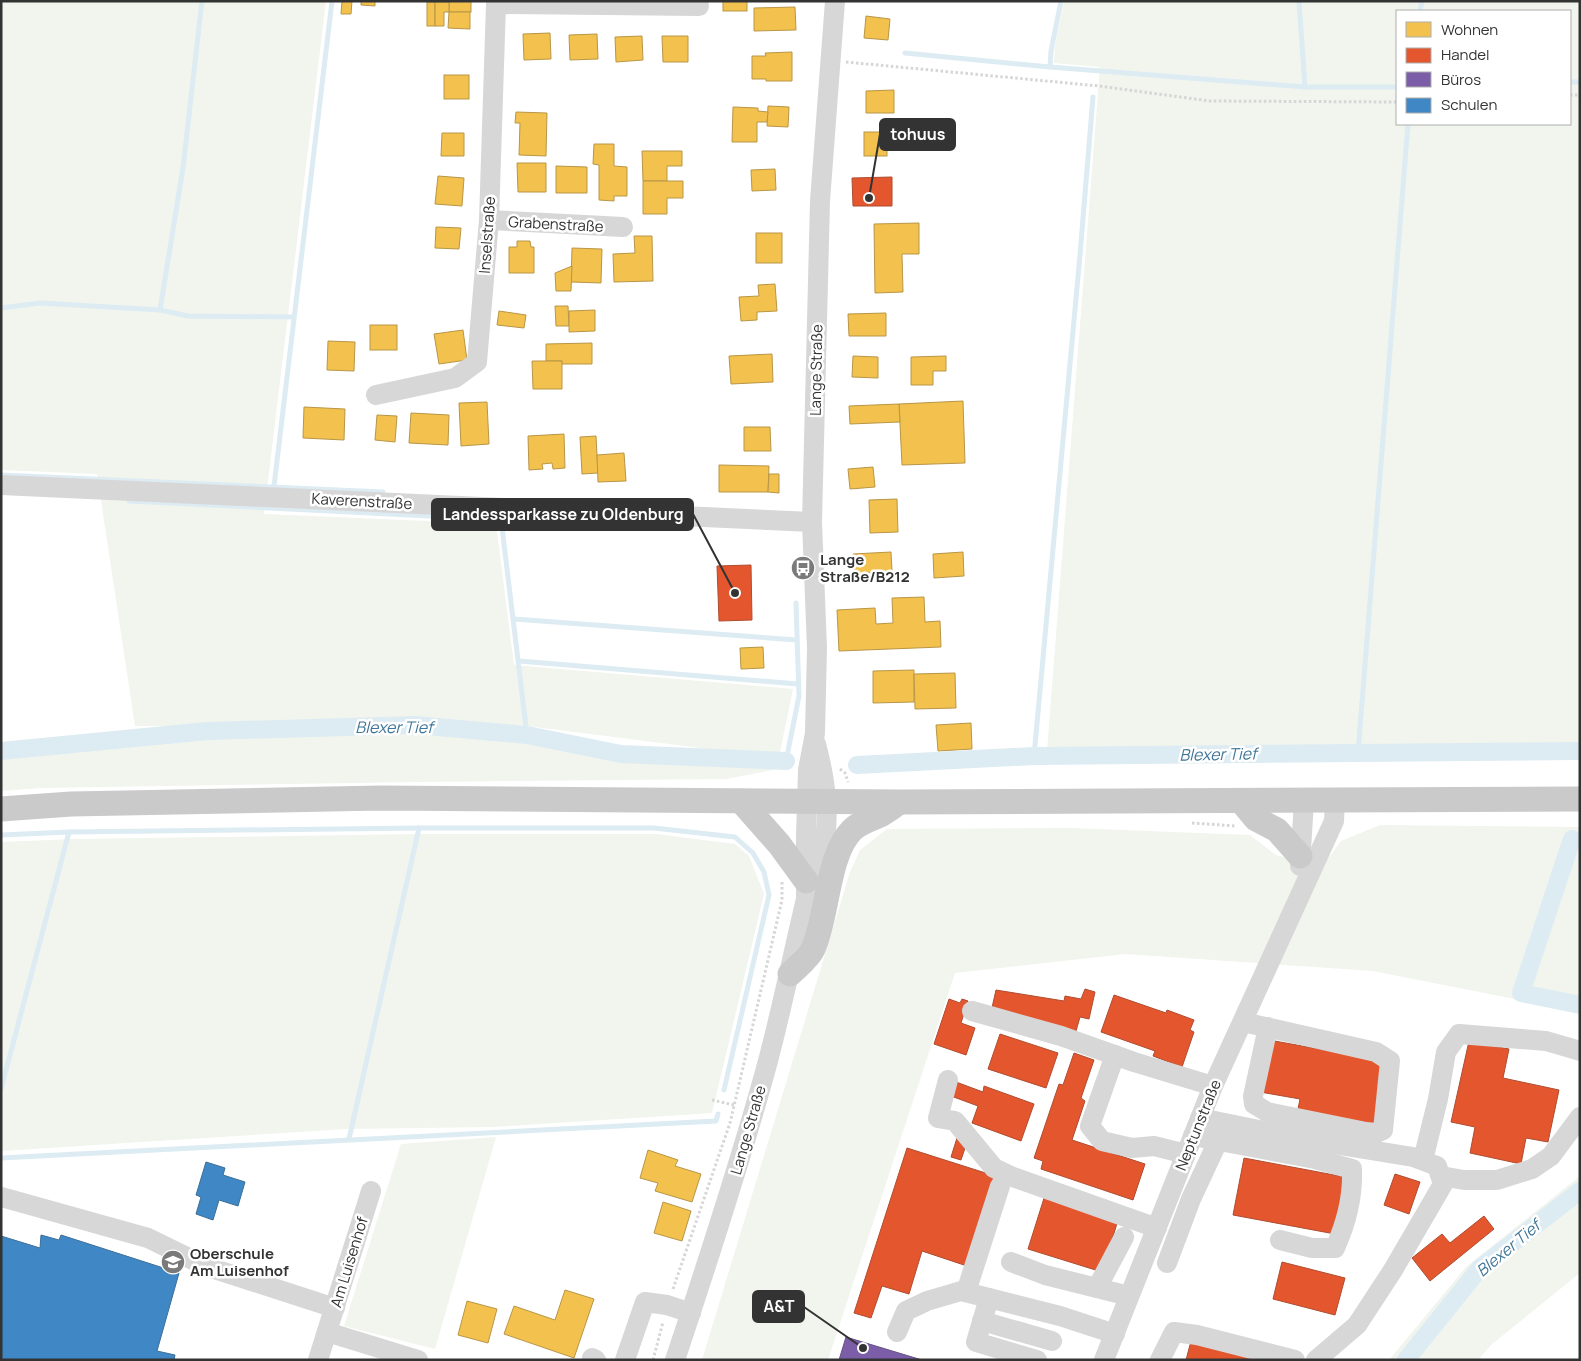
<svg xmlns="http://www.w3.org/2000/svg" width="1581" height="1361" viewBox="0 0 1581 1361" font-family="Manrope,sans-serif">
	<rect width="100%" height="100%" fill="#fff"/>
	<g fill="#f1f5ed" fill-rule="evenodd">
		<polygon points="1,1 326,1 264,514 496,524 514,665 793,689 780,752 772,757 519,725 135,726 97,474 1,470"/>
		<path d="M1064 1H1580V747L1047 751 1100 67 1054 63 1055 45ZM1570 11V124H1397V11Z"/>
		<polygon points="411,732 518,739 624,762 783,768 726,779 417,782 42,788 1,791 1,758 234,737"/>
		<polygon points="1380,825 1580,827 1580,1012 1373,971 1125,954 955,973 828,1360 702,1360 850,872 860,850 887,829 1071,828 1250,835 1276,855 1322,867 1341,841"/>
		<polygon points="423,834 656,834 735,844 749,856 764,894 712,1113 493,1127 345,1129 1,1151 1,842 73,839"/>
		<polygon points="496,1137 435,1349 344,1326 401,1144"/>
		<polygon points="1580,1176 1580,1273 1491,1345 1478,1360 1389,1360 1466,1267"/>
	</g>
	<g fill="#f2c14e" stroke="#b99646">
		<polygon points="342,1 352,1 351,14 341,14"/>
		<polygon points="361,1 375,1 375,6 361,5"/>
		<rect x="449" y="1" width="22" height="11"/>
		<rect x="723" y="1" width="24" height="10"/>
		<rect x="427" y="2" width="8" height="24"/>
		<polygon points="435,2 449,2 449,12 444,12 444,26 435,26"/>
		<polygon points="795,7 796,30 754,31 754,8"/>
		<polygon points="449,12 470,12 470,29 448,28"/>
		<polygon points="866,16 890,19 888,40 864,38"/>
		<polygon points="550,33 551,59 524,60 523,34"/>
		<polygon points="597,34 598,59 570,60 569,35"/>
		<polygon points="642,36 643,60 616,62 615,37"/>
		<polygon points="662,36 688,36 688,62 663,62"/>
		<polygon points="792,52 792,81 766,81 766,79 752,79 752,56 766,56 765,53"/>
		<rect x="444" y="75" width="25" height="24"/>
		<polygon points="894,90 894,113 866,113 866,91"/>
		<polygon points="768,106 789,107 788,127 767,126"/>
		<polygon points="733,107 758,108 758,111 768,112 767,122 757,122 757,142 732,142"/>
		<polygon points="516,112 547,113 546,156 519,155 520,123 515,123"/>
		<rect x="864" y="132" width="23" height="24"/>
		<polygon points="442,133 464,133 464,156 441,156"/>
		<polygon points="594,144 614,144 614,166 627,167 627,196 614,196 614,201 599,200 599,165 593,164"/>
		<polygon points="642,151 682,151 682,166 667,166 667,181 643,181"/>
		<polygon points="517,163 546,163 546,192 518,192"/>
		<polygon points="556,166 587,167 587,193 556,193"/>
		<polygon points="775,169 776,190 752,191 751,170"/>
		<polygon points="438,176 464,178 462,206 435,204"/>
		<polygon points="643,181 683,181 683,198 667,198 667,214 643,214"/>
		<polygon points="919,223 919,254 902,254 903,292 875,293 874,224"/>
		<polygon points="436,227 461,228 459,249 435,248"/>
		<rect x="756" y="233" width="26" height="30"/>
		<polygon points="634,236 652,236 653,281 614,282 613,254 635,253"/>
		<polygon points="517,241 530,241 531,247 534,247 534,273 509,273 509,247 517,247"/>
		<polygon points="572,248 602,249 601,283 571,282"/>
		<polygon points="572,266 571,291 556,291 555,273"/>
		<polygon points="775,284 777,311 757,312 757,320 741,321 739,297 759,296 758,285"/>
		<polygon points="555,306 568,306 569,326 556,326"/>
		<polygon points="595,310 595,331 569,332 569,311"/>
		<polygon points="499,311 526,315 524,328 497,325"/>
		<polygon points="886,313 886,336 849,336 848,314"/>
		<rect x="370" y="325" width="27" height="25"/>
		<polygon points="463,330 467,360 439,364 434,334"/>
		<polygon points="328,341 355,342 354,371 327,370"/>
		<polygon points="592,343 592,364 562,364 562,361 546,361 546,344"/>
		<polygon points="772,354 773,382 731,384 729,356"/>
		<polygon points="853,356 878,357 878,378 852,377"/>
		<polygon points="946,356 946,371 933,371 933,385 911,385 911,357"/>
		<polygon points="532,361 562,361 562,389 533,389"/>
		<polygon points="963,401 965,463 902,465 899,404"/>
		<polygon points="487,402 489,444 461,446 459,403"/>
		<polygon points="899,404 900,422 850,424 849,406"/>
		<polygon points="304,407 345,409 344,440 303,438"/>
		<polygon points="411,413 449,415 448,445 409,443"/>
		<polygon points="377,415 397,416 395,442 375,440"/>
		<polygon points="744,427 770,427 771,451 744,451"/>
		<polygon points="564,434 565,468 553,469 552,463 542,464 543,469 529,470 528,436"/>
		<polygon points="596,436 598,473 582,474 580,437"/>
		<polygon points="624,453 626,481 598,482 597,455"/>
		<polygon points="719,465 769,466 768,492 719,492"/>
		<polygon points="873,467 875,487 850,489 848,469"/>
		<polygon points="769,474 779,474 779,493 768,492"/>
		<polygon points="897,499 898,532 870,533 869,500"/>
		<polygon points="891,552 892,571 855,574 853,554"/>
		<polygon points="963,552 964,576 934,578 933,554"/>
		<polygon points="924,597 925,622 940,621 941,647 839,651 837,610 875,608 876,624 893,623 892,598"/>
		<polygon points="763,647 764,668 741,669 740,648"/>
		<polygon points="914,670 914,702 873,703 873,671"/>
		<polygon points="955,673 956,708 915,709 914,674"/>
		<polygon points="971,723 972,749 938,751 936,725"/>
		<polygon points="648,1150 678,1160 675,1166 701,1174 692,1202 655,1191 658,1183 640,1178"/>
		<polygon points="663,1202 691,1211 682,1241 654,1233"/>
		<polygon points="565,1290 594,1299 574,1358 504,1334 514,1306 555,1320"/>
		<polygon points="467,1301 497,1309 488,1343 458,1335"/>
	</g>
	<g fill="#e4572e" stroke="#af4c30">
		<polygon points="892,177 892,206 853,206 852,178"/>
		<polygon points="751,565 752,620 719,621 717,566"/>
		<polygon points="1085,989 1095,992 1089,1019 1080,1017 1076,1031 991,1012 996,990 1064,1001 1065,996 1081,999"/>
		<polygon points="1114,995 1166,1013 1167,1010 1194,1020 1190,1030 1194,1032 1182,1067 1153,1056 1155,1051 1101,1032"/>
		<polygon points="949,999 960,1003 962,999 968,1001 961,1023 975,1028 966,1055 934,1044"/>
		<polygon points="1000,1034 1058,1053 1046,1088 988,1069"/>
		<polygon points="1269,1040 1386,1061 1374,1128 1297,1114 1300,1099 1260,1092"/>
		<polygon points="1469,1041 1509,1049 1503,1078 1559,1090 1548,1142 1526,1138 1521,1164 1470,1153 1475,1127 1451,1122"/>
		<polygon points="1074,1053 1094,1060 1081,1098 1085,1101 1072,1140 1145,1164 1133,1200 1041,1169 1043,1161 1034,1158 1059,1084 1063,1085"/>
		<polygon points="956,1082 983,1092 984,1086 1034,1104 1021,1141 972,1123 978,1106 951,1096"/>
		<polygon points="957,1138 967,1142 961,1160 951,1157"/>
		<polygon points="907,1148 995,1176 967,1266 922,1251 909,1294 882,1286 871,1318 854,1313"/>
		<polygon points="1244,1158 1345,1177 1335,1234 1233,1215"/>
		<polygon points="1395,1174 1420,1182 1409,1214 1384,1205"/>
		<polygon points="1045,1195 1119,1217 1102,1272 1028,1249"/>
		<polygon points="1484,1216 1494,1229 1430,1281 1412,1258 1442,1234 1450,1243"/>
		<polygon points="1282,1262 1345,1278 1335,1315 1273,1299"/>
		<polygon points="1191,1341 1267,1360 1186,1360"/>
	</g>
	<polygon fill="#7b5ea7" stroke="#655184" points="846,1337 922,1360 839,1360"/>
	<g fill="#3f88c5" stroke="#3b6e99">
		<polygon points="206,1162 225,1168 223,1175 245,1182 238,1206 219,1200 213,1220 196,1214 201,1197 196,1195"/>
		<polygon points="41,1235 59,1240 61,1235 179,1273 157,1351 175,1355 174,1360 1,1360 1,1236 40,1248"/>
	</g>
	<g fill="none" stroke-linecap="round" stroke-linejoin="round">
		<g stroke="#ddebf3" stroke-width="5">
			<polyline points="1299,1 1305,87"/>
			<polyline points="1420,11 1422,1"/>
			<polyline points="905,53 1050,67 1305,87 1397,87"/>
			<polyline points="1050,67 1051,51 1061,1"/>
			<polyline points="1570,82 1580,82"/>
			<polyline points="1,308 40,303 160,310 188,316 294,317"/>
			<polyline points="160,310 183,168 202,1"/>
			<polyline points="1,475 383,492"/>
			<polyline points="274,486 332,1"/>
			<polyline points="129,501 630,526"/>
			<polyline points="501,519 527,735"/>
			<polyline points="514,619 797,640"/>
			<polyline points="519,661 798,684"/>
			<polyline points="1358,753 1408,124"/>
			<polyline points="1034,756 1080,255 1093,97"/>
			<polyline points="786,761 799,696 796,603"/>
			<polyline points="1,835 69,832 419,828 654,828 735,837 753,853 764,872 769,895 724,1090"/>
			<polyline points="1,1089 69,832"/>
			<polyline points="349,1139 419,828"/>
			<polyline points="1,1158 716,1121 718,1114"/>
		</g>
		<g stroke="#ddebf3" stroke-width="18">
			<polyline points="1,751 207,731 415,725 527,735 621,754 786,761"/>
			<polyline points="857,765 1034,756 1580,751"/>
			<polyline points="1572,839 1521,993 1580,1005"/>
			<polyline points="1406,1360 1480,1268 1580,1191"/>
		</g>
		<g stroke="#d6d6d6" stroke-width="3" stroke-dasharray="2.5 2.5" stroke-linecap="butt">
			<polyline points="846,62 1099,86 1210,101 1397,102"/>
			<polyline points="1570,95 1580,95"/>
			<polyline points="840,769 845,773 848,782"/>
			<polyline points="1192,823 1236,826"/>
			<polyline points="712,1100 734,1105"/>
			<polyline points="673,1289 730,1123 782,900 782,881"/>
			<polyline points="653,1360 663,1322"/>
		</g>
		<g stroke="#d7d7d7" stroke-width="20">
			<polyline points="496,4 699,6"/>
			<polyline points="489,220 623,227"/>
			<polyline points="376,395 455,378 477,362 489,220 496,4 498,1"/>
			<polyline points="1,485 812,522"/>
			<polyline points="1300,866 1304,801"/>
			<polyline points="806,897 806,837 808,770 815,733 817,648 812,522 820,201 835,1"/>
			<polyline points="972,1011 1061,1036 1134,1062 1213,1086"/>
			<polyline points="1243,1022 1376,1052 1390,1061 1383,1130 1376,1133 1366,1132 1267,1112 1254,1104 1253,1096 1268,1027"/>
			<polyline points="1115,1055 1090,1126 1102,1141 1132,1148 1154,1146 1186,1154"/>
			<polyline points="948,1080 938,1118 955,1121 994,1168 1013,1177 1157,1228"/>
			<polyline points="1200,1118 1303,1139 1413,1157 1437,1166 1443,1184 1393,1270 1357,1325 1316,1360"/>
			<path d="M1193 1136 1315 1159 1352 1169C1353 1196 1346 1224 1335 1248H1312L1280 1240"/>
			<polyline points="1423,1160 1438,1099 1446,1052 1459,1034 1546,1041 1580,1051"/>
			<polyline points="1441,1176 1464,1180 1497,1180 1532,1169 1551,1156 1580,1117"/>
			<polyline points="1,1197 148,1238 205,1266 335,1308"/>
			<polyline points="1011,1262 1045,1275 1129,1296"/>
			<polyline points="1167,1263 1191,1199 1218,1141"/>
			<polyline points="1097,1288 1124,1237"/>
			<polyline points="966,1292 1000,1186"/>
			<polyline points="989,1298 976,1342 1037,1360"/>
			<polyline points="982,1321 1052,1341"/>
			<polyline points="327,1332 418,1360"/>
			<polyline points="897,1332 906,1311 927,1301 961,1291 1060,1316 1115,1334"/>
			<polyline points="592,1358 596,1360"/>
			<polyline points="318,1360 371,1191"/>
			<polyline points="625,1360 645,1302 667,1305 691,1313"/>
			<path d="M675 1360C707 1264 738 1169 765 1072 781 1014 792 957 806 899 811 878 821 859 825 838 830 807 824 774 816 744"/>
			<polyline points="1104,1360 1213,1086 1334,821 1335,800"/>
			<polyline points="1160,1360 1174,1332 1197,1335 1295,1360"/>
		</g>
		<g stroke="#cacaca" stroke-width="25">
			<polyline points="741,801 779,844 806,881"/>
			<polyline points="1241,801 1256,819 1277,830 1300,856"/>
			<polyline points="1,809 71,804 381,798 900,802 1580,799"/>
			<path d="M790 974C797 967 809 958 813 949 828 916 827 855 852 830 860 822 872 819 882 814 887 811 893 807 898 803"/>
		</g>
	</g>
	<defs>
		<g id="bus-disc" transform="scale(1.25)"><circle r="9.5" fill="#7a7a7a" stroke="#fff"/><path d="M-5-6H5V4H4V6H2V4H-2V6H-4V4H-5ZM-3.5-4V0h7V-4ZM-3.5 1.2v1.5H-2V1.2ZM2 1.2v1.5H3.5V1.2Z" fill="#fff"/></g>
		<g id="school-disc" transform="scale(1.25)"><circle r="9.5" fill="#7a7a7a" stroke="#fff"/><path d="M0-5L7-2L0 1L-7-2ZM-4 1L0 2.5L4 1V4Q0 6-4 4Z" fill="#fff"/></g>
	</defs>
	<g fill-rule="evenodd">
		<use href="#bus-disc" x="803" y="568"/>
		<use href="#school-disc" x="173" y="1262"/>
	</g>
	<g text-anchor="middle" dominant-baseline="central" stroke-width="5" stroke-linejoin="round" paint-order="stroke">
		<g font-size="15" fill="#333" stroke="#fff">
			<text transform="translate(556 224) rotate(3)">Grabenstraße</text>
			<text transform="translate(487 235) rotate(-86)">Inselstraße</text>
			<text transform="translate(816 370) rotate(-89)">Lange Straße</text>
			<text transform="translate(362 501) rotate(3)">Kaverenstraße</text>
			<text transform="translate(1198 1125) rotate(-68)">Neptunstraße</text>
			<text transform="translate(748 1130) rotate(-74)">Lange Straße</text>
			<text transform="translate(349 1262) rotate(-73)">Am Luisenhof</text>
		</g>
		<g font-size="15" font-weight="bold" fill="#333" stroke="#fff" text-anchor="start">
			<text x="820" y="559">Lange<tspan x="820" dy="17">Straße/B212</tspan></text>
			<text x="190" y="1253">Oberschule<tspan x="190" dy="17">Am Luisenhof</tspan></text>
		</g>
		<g font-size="16" font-style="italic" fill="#3f7597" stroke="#fff">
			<text x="394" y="727">Blexer Tief</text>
			<text transform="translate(1218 754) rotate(-1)">Blexer Tief</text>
			<text transform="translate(1508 1248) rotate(-40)">Blexer Tief</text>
		</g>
	</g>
	<path fill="none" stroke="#333" stroke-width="2" d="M869 198L880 134M735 593L693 514M863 1348L804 1307"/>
	<g fill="#333" stroke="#fff" stroke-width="2">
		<circle cx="869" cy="198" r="5"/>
		<circle cx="735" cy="593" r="5"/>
		<circle cx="863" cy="1348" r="5"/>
	</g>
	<g fill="#333" stroke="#333" stroke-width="2">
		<rect x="880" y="119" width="75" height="31" rx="5"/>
		<rect x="432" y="499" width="261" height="31" rx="5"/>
		<rect x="753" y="1291" width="51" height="31" rx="5"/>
	</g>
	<g font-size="16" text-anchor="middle" font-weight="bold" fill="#fff">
		<text x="918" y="140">tohuus</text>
		<text x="563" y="520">Landessparkasse zu Oldenburg</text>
		<text x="779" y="1312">A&amp;T</text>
	</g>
	<rect width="1581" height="1361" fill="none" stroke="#333333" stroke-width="5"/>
	<rect x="1396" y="10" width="175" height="115" fill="#ffffff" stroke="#adadad"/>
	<rect x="1406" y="22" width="25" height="15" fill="#f2c14e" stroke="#adadad"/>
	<text x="1441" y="35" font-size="15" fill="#333333">Wohnen</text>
	<rect x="1406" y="48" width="25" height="15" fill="#e4572e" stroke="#adadad"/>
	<text x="1441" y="60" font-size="15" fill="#333333">Handel</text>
	<rect x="1406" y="72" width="25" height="15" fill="#7b5ea7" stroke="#adadad"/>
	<text x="1441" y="85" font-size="15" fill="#333333">Büros</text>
	<rect x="1406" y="98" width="25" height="15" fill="#3f88c5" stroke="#adadad"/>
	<text x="1441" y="110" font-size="15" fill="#333333">Schulen</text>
</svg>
